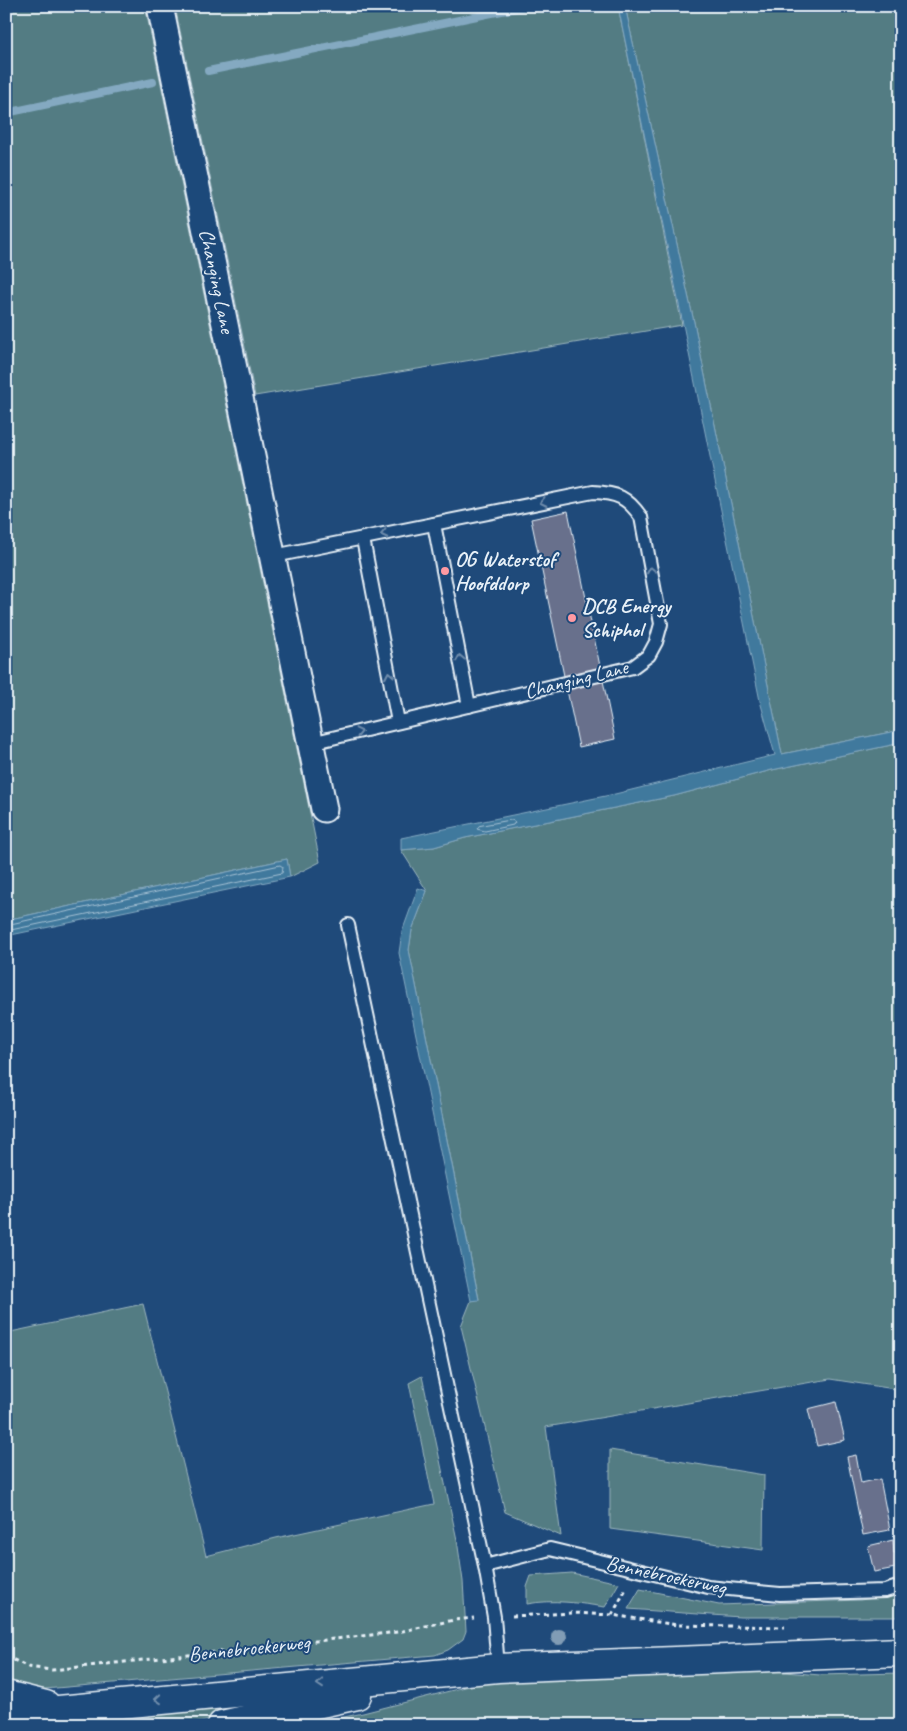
<svg xmlns="http://www.w3.org/2000/svg" width="907" height="1731" viewBox="0 0 907 1731" font-family="Caveat,sans-serif">
	<rect width="100%" height="100%" fill="#1f4a7a"/>
	<filter id="ink" filterUnits="userSpaceOnUse"><feTurbulence type="fractalNoise" baseFrequency=".02" numOctaves="2"/><feDisplacementMap in="SourceGraphic" scale="10" xChannelSelector="R" yChannelSelector="G"/><feConvolveMatrix kernelMatrix="1 2 1 2 8 2 1 2 1" color-interpolation-filters="sRGB"/></filter>
	<g filter="url(#ink)">
		<g fill="#527c83" stroke="#9db6be">
			<polygon points="6,6 145,6 320,862 290,877 287,859 6,920"/>
			<polygon points="175,6 618,6 682,325 255,396"/>
			<polygon points="625,6 901,6 901,730 782,754 694,322"/>
			<polygon points="901,743 901,1390 830,1379 546,1427 561,1536 505,1512 461,1326 471,1301 479,1299 409,950 412,930 427,891 401,850 434,847 465,838 674,796 772,770"/>
			<polygon points="143,1304 206,1556 276,1538 434,1504 409,1383 422,1376 457,1540 463,1581 466,1631 463,1639 448,1650 435,1655 33,1690 6,1685 6,1333"/>
			<polygon points="610,1450 764,1475 763,1550 610,1529"/>
			<path d="M572 1573 619 1583 605 1607C579 1603 553 1599 527 1604V1587L531 1576Z"/>
			<polygon points="640,1589 719,1605 860,1600 901,1594 901,1617 740,1617 628,1609"/>
			<polygon points="690,1664 820,1675 901,1673 901,1725 307,1725 363,1713 481,1683"/>
			<polygon points="233,1702 235,1715 186,1725 41,1725"/>
		</g>
		<g fill="#41799d" stroke="#84a9c1">
			<polygon points="618,6 625,6 694,322 782,754 901,730 901,743 772,770 674,796 465,838 434,847 401,850 401,838 615,794 775,755 760,701"/>
			<polygon points="287,859 290,877 6,936 6,920"/>
			<polygon points="418,888 427,891 412,930 409,950 479,1300 471,1301 399,953 402,932"/>
		</g>
		<g fill="none" stroke-linecap="round" stroke-linejoin="round">
			<g stroke="#a5c1d4" stroke-width="1">
				<polygon points="512,820 515,822 513,825 485,831 477,829 479,826"/>
				<polyline points="6,925 280,865 283,867 282,873 6,931"/>
			</g>
			<g stroke="#84a9c1" stroke-width="8">
				<polyline points="208,71 527,6"/>
				<polyline points="6,113 153,82"/>
			</g>
		</g>
		<g fill="#686f8c" stroke="#e8f1f8">
			<polygon points="568,511 615,739 579,747 531,519"/>
			<polygon points="836,1402 845,1440 817,1446 808,1409"/>
			<polygon points="856,1455 861,1483 880,1479 890,1530 863,1535 847,1457"/>
			<polygon points="893,1540 894,1553 901,1552 901,1567 874,1572 868,1546"/>
		</g>
		<g fill="none" stroke-linecap="round" stroke-linejoin="round">
			<g stroke="#e8f1f8" stroke-width="16">
				<g id="lane">
					<polyline points="434,524 469,706"/>
					<polyline points="363,539 398,722"/>
					<path d="M274 556 593 492C617 493 627 497 641 517L661 624 656 642 649 655 633 667 311 743"/>
					<polyline points="348,925 485,1566"/>
					<polyline points="498,1668 494,1617 485,1566 550,1549 708,1587 780,1594 885,1591 901,1586"/>
				</g>
			</g>
			<g stroke="#e8f1f8" stroke-width="29">
				<polyline id="street" points="160,6 324,809"/>
			</g>
			<g stroke="#e8f1f8" stroke-width="31">
				<g id="secondary">
					<polyline points="6,1695 46,1705"/>
					<polyline points="6,1715 498,1668 901,1652"/>
					<polyline points="222,1725 357,1695"/>
				</g>
			</g>
			<g stroke="#e8f1f8" stroke-width="3" stroke-dasharray="4 4" stroke-linecap="butt">
				<polyline points="612,1615 627,1587"/>
				<polyline points="512,1616 573,1613 612,1615 677,1625 785,1627"/>
				<polyline points="6,1656 28,1667 52,1670 398,1632 454,1620 474,1618"/>
			</g>
			<use href="#lane" stroke="#1f4a7a" stroke-width="12"/>
			<use href="#street" stroke="#1f4a7a" stroke-width="25"/>
			<use href="#secondary" stroke="#1f4a7a" stroke-width="28"/>
		</g>
		<circle fill="#819cb5" cx="559" cy="1637" r="8"/>
		<defs><path id="oneway-chevron" d="M-2-3.5L2.5 0L-2 3.5" fill="none" stroke-width="1.6" stroke-linecap="round" stroke-linejoin="round" transform="scale(1.25)"/></defs>
		<g stroke="#6f8dac">
			<use href="#oneway-chevron" transform="translate(543 502) rotate(168)"/>
			<use href="#oneway-chevron" transform="translate(384 534) rotate(168)"/>
			<use href="#oneway-chevron" transform="translate(651 570) rotate(-101)"/>
			<use href="#oneway-chevron" transform="translate(460 658) rotate(-101)"/>
			<use href="#oneway-chevron" transform="translate(389 675) rotate(-101)"/>
			<use href="#oneway-chevron" transform="translate(359 732) rotate(-13)"/>
			<use href="#oneway-chevron" transform="translate(320 1684) rotate(175)"/>
			<use href="#oneway-chevron" transform="translate(158 1699) rotate(175)"/>
		</g>
	</g>
	<g fill="#ff9aa2" stroke="#1f4a7a" stroke-width="2">
		<circle cx="445" cy="571" r="5"/>
		<circle cx="572" cy="618" r="5"/>
	</g>
	<g text-anchor="middle" dominant-baseline="central" stroke-width="4" stroke-linejoin="round" paint-order="stroke">
		<g font-size="21" fill="#e8f1f8" stroke="#1f4a7a">
			<text transform="translate(217 281) rotate(78)">Changing Lane</text>
			<text transform="translate(576 679) rotate(-14)">Changing Lane</text>
			<text transform="translate(666 1575) rotate(12)">Bennebroekerweg</text>
			<text transform="translate(249 1648) rotate(-6)">Bennebroekerweg</text>
		</g>
		<g font-size="21" font-weight="bold" fill="#e8f1f8" stroke="#1f4a7a" text-anchor="start">
			<text x="455" y="559">OG Waterstof<tspan x="455" dy="24">Hoofddorp</tspan></text>
			<text x="582" y="606">DCB Energy<tspan x="582" dy="24">Schiphol</tspan></text>
		</g>
	</g>
	<rect width="907" height="1731" fill="none" stroke="#1f4a7a" stroke-width="25"/>
	<rect x="12" y="12" width="882" height="1706" fill="none" stroke="#e8f1f8" stroke-width="2" filter="url(#ink)"/>
</svg>
